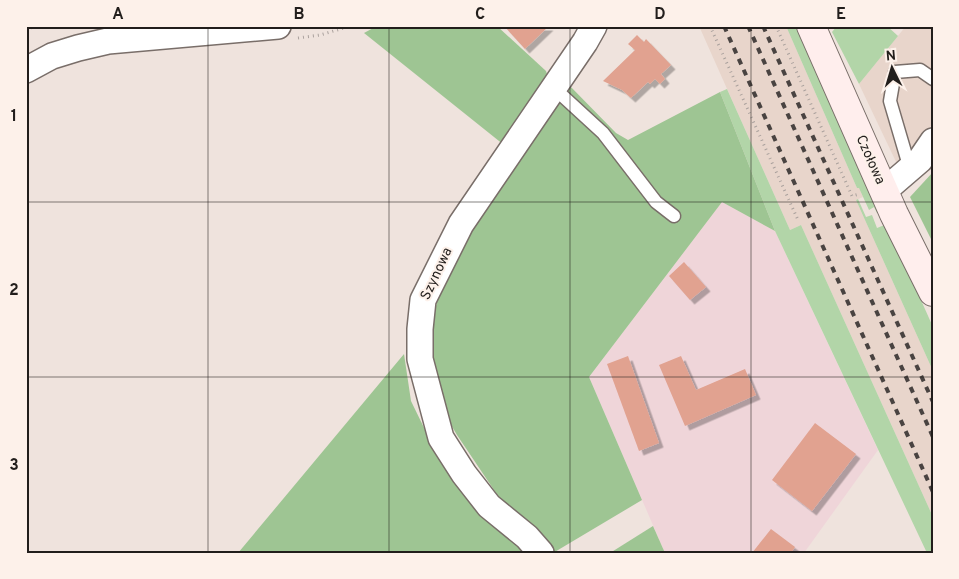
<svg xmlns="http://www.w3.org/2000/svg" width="959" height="579" viewBox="0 0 959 579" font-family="Overpass,sans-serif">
	<defs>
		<filter id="shadow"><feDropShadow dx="4.5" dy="4.5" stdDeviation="0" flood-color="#0004"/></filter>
	</defs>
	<rect width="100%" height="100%" fill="#efe3dd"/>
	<g fill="#e8d5cb">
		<polygon points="699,26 786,26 857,188 859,187 863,197 856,200 933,371 933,517 801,225 790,230"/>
		<polygon points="906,26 933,26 933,123 899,168 859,84"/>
	</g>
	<polygon fill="#efd5d9" points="722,202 775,231 878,450 804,553 665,553 589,377"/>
	<g fill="#b2d5a8">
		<polygon points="786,26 799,26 881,211 877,213 874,207 869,210 859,188 857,188"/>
		<polygon points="837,26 887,26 898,36 859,84 832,32"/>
		<polygon points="727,89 790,230 801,225 933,517 933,553 927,553 775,231 720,92"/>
		<polygon points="858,199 866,217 872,215 877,228 887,224 933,327 933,371 856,200"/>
	</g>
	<g fill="#9ec593">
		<polygon points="377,26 497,26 546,71 549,80 504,145 364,33"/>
		<polygon points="568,84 616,133 628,140 720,92 775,231 722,202 589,377 642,500 553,553 549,553 512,514 496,493 457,435 443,411 434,364 433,317 441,288 469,233"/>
		<polygon points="933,172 933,243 910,197"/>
		<polygon points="404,354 411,401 429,438 526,553 238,553"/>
		<polygon points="653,526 665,553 610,553"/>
	</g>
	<g fill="#e1a290" filter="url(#shadow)">
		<polygon points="504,26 549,26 525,49"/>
		<polygon points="637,35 644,42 646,39 671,65 661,74 665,79 660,84 655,79 650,84 648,82 631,98 622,90 603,81 635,50 628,44"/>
		<polygon points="684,262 706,287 690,300 669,276"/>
		<polygon points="628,356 659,443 639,451 607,364"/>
		<polygon points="681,356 696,390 745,369 756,395 685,426 659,365"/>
		<polygon points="815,423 856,454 812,511 772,480"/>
		<polygon points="771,529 795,547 791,553 752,553"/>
	</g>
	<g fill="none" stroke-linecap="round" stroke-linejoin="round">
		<g stroke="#796e69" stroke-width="15">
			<g id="lane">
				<polyline points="554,88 603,133 656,202 674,216"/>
				<polyline points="910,169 890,101 895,72 920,70 933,79"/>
			</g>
		</g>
		<g stroke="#796e69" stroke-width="28">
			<g id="street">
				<polyline points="26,70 52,56 78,48 108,41 278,26"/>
				<polyline points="884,191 920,160 933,141"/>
				<polyline points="541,553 527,537 489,506 464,474 441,438 420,359 420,329 423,300 461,224 585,42 594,26"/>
			</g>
		</g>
		<g stroke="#796e69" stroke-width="30">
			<polyline id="secondary" points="811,26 894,214 933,292"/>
		</g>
		<g stroke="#aaa19d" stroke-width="3" stroke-dasharray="1 4" stroke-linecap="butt">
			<polyline points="710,26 798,220"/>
			<polyline points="776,26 852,196 859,194"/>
			<polyline points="26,28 53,26"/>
			<polyline points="298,38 320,35 351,26"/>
		</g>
		<use href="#lane" stroke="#fff" stroke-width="12"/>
		<use href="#street" stroke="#fff" stroke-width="25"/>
		<use href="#secondary" stroke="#ffeeed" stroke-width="28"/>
		<g stroke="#494341" stroke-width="4" stroke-dasharray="6 6" stroke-linecap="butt">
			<polyline points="724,26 933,492"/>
			<polyline points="748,26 933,437"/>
			<polyline points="763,26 933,402"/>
		</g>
	</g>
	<path fill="none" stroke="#221e1c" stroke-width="1" stroke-opacity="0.55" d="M208 26V553M389 26V553M570 26V553M751 26V553M26 202H933M26 377H933"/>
	<g text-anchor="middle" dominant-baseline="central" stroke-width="4" stroke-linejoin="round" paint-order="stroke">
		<g font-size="14" fill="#221e1c" stroke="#fdf1ea">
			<text transform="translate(870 160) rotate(66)">Czołowa</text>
			<text transform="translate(437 274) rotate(-65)">Szynowa</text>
		</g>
	</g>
	<rect width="959" height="579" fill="none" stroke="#fdf1ea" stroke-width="55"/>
	<g transform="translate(892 68) rotate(355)" stroke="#fdf1ea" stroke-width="4" paint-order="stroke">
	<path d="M0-4L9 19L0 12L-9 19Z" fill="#221e1c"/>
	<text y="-8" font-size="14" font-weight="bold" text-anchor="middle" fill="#221e1c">N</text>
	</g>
	<rect x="28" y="28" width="904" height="524" fill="none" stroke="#221e1c" stroke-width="2"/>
	<g font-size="16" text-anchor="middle" font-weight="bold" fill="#221e1c">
		<text x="118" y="19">A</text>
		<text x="299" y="19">B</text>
		<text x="480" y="19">C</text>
		<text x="660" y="19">D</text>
		<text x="841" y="19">E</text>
		<text x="14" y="121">1</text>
		<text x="14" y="295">2</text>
		<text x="14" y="470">3</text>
	</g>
</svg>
